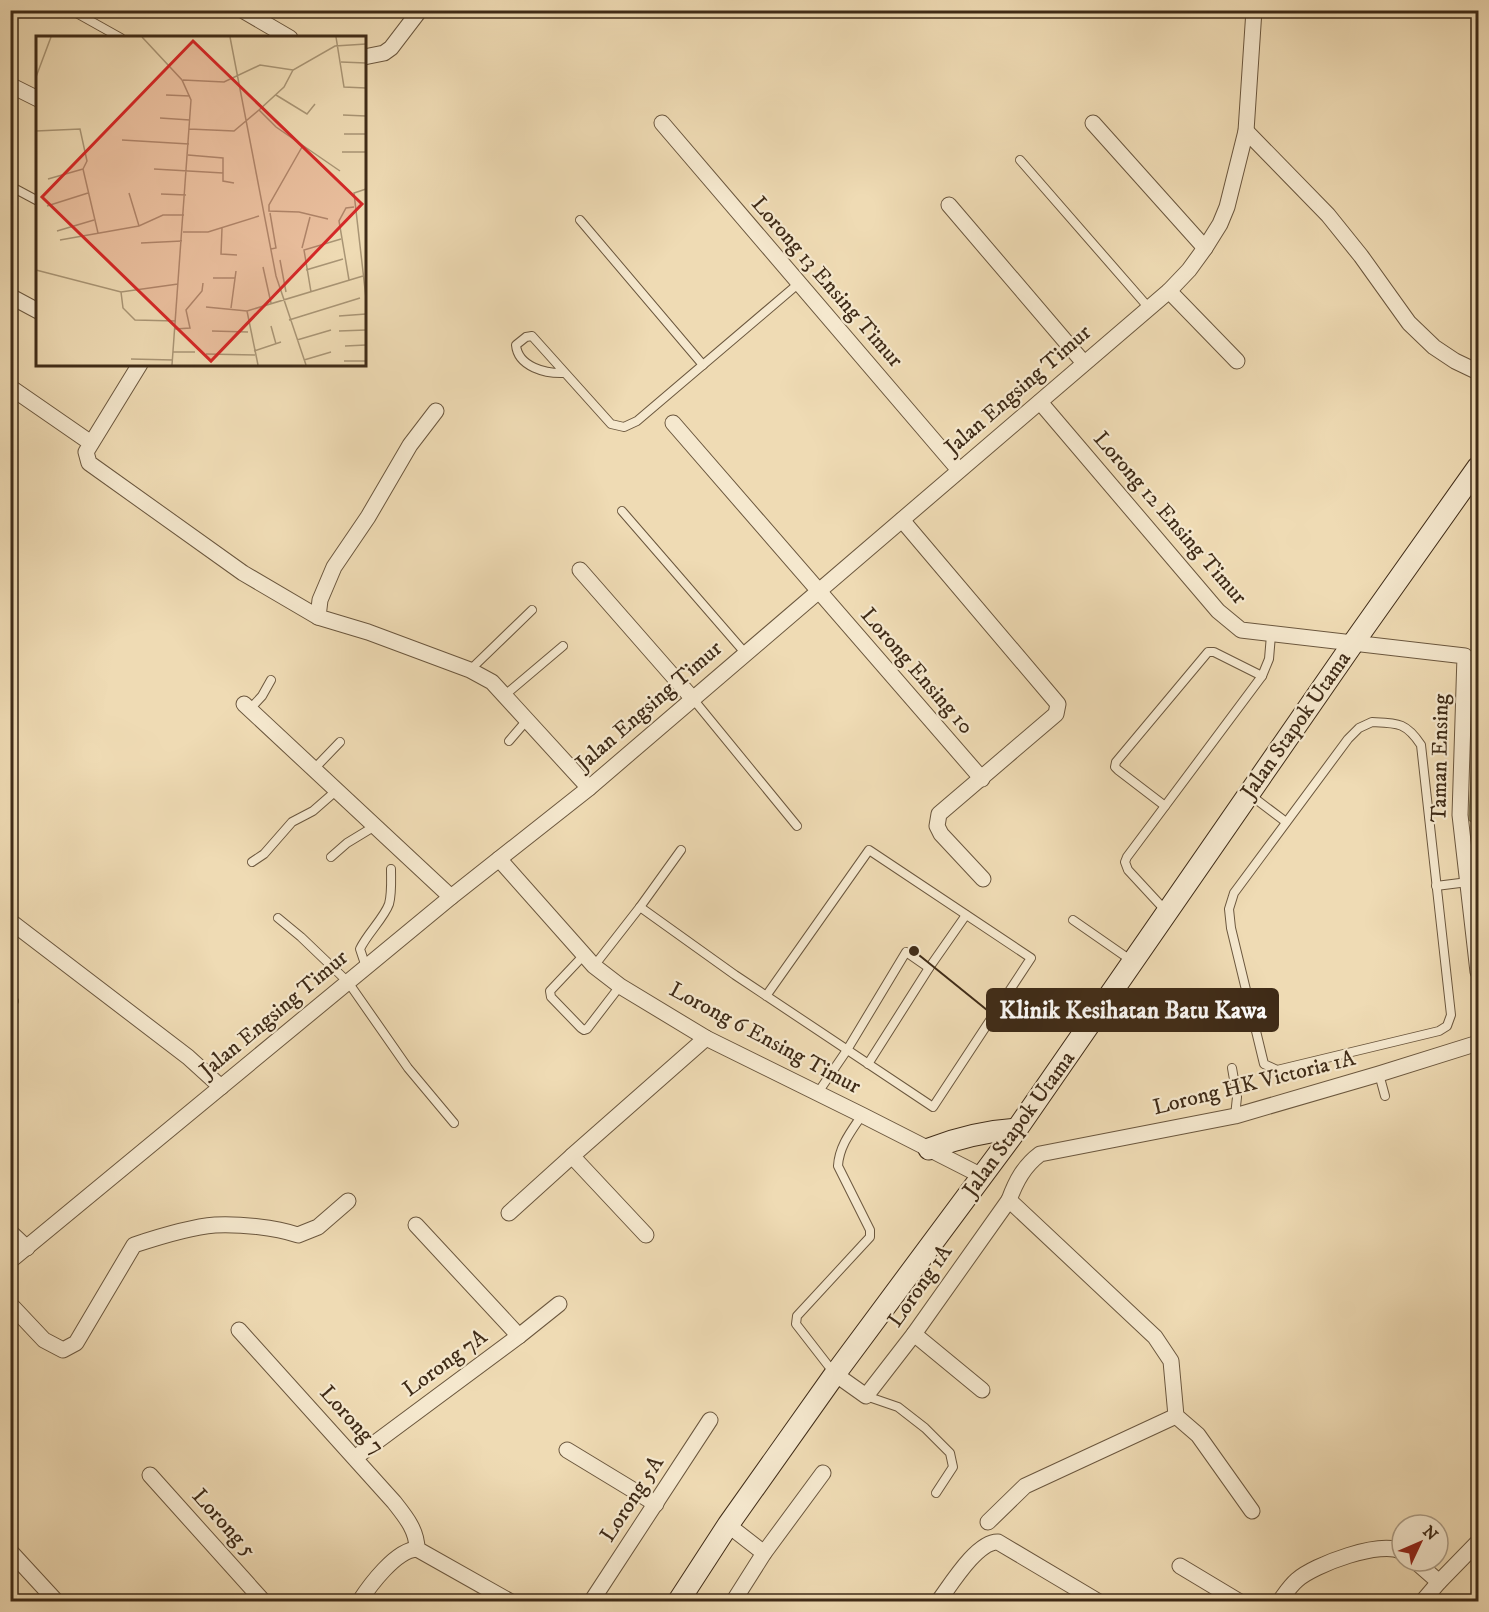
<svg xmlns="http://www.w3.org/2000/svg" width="1489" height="1612" viewBox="0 0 1489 1612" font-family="'IM FELL DW Pica',serif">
	<rect width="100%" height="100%" fill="#efdbb4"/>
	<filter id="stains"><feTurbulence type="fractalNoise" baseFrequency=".00333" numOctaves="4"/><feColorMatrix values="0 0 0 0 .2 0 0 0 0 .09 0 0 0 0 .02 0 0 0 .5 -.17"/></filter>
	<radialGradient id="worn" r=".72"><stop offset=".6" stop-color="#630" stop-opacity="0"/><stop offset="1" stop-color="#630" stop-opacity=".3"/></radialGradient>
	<polygon fill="#c0be88" stroke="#807450" stroke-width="1.5" points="1478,689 1478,826 1477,826 1469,820 1476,694"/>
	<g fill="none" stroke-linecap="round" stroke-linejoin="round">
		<g stroke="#6b573e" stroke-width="10">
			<g id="lane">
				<polyline points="71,10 121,38"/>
				<polyline points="1020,160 1149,308"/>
				<polyline points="10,186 38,201"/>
				<polyline points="580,220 703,365"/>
				<path d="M565 373C546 374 518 367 516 345L526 337 532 336 611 424 624 427 637 421 798 284"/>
				<polyline points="622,511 746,654"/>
				<polyline points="470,670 532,610"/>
				<polyline points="505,695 563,646"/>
				<polyline points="693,699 797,826"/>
				<polyline points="250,709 262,696 271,680"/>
				<path d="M1372 722C1397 723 1406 722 1421 745L1451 1015 1447 1026 1439 1031 1277 1070 1264 1064 1231 928 1229 909 1234 893 1348 739 1359 728Z"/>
				<polyline points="509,741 527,720"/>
				<polyline points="314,769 340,742"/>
				<polyline points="1249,794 1286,822"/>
				<polyline points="1165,806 1118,770 1115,767 1116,762 1208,652 1214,652 1262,676"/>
				<polyline points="331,857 347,843 375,826"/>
				<polyline points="252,862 264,854 292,822 313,811 337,790"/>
				<polyline points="1436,886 1468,882"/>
				<polyline points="640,907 735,975 933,1107 1031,958 869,850 766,996"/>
				<polyline points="1165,910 1128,870 1125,862 1127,857 1262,676 1269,659 1271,635"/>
				<polyline points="278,918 301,937 348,982 408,1068 454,1123"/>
				<polyline points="1073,920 1132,961"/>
				<polyline points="584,955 550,991 551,997 581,1028 584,1030 587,1029 620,986"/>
				<polyline points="594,966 640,907 681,850"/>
				<path d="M366 967 360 949C367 934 384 918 389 904 392 893 391 880 391 869"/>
				<polyline points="10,1004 14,1001"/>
				<polyline points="868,1064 929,968 966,915"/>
				<polyline points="1232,1068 1237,1097 1235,1116"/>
				<polyline points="1379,1074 1385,1096"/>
				<polyline points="817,1094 847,1050 906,952 929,968"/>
				<path d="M834 1373 796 1324 797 1316 870 1237V1230L838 1166C839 1146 852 1130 862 1115"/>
				<polyline points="866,1396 898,1407 925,1428 950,1453 953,1467 936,1493"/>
			</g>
		</g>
		<g stroke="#6b573e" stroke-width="17">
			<g id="street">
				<polyline points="242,10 290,38"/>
				<polyline points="364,57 384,53 391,48 420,10"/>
				<polyline points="10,85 38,99"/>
				<polyline points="662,123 959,470"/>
				<polyline points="1093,123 1205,248"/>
				<polyline points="1246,131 1328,215 1361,256 1409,323 1434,347 1455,361 1478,372"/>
				<polyline points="949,205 1084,363"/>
				<polyline points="1169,291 1237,361"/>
				<polyline points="10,296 38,311"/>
				<polyline points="140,364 86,452 89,463 243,573 318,617"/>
				<polyline points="10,387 91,443"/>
				<polyline points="1040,402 1218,611 1241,630 1465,656 1460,815 1478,972"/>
				<polyline points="436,411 410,445 368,517 334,567 320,600 318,617 368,632 470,670 492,682 589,788"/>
				<polyline points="673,423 982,779"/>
				<polyline points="902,520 1058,704 1056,714 939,814 937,826 941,834 983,879"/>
				<polyline points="580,570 693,699"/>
				<polyline points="244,704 451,897"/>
				<polyline points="499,859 594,966 620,986 706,1038 862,1115 982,1176"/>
				<polyline points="10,921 188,1057 221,1087"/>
				<polyline points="509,1213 572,1156"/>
				<polyline points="416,1225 519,1336"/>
				<polyline points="10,1232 27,1248"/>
				<polyline points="646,1235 572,1156 706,1038"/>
				<polyline points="10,1261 451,897 589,788 1169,291 1189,270 1205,248 1220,224 1227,207 1246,131 1254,10"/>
				<path d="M10 1304 44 1340 63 1350 76 1343 134 1245C158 1237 189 1227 215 1225 241 1224 274 1227 298 1235L318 1227 348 1201"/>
				<path d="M239 1330 394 1502C405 1516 417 1530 417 1549"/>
				<polyline points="914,1334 982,1390"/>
				<polyline points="835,1374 866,1396 914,1334 1009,1200"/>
				<polyline points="567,1450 656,1504"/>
				<polyline points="356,1457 519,1336 559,1304"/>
				<polyline points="150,1475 264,1602"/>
				<path d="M1252 1511 1198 1435 1176 1416 1171 1361 1155 1337 1009 1200C1016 1181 1024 1166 1040 1154L1235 1116 1379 1074 1478 1043"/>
				<polyline points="988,1522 1025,1486 1176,1416"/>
				<polyline points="728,1525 764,1553"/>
				<polyline points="417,1549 511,1602"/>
				<polyline points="10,1551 57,1602"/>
				<polyline points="1415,1561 1439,1582"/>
				<polyline points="1180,1566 1240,1602"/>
				<path d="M359 1602C370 1585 396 1550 417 1549"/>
				<polyline points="591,1602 710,1420"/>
				<polyline points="733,1602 764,1553 823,1473"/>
				<path d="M938 1602C950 1586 977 1541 998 1542L1099 1602"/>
				<path d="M1279 1602C1285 1594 1290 1586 1297 1580 1313 1565 1383 1539 1402 1552"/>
				<polyline points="1422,1602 1439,1582 1478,1542"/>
			</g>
		</g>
		<g stroke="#3f2b17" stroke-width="23">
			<g id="secondary">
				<path d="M929 1149C957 1138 987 1131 1017 1129"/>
				<polyline points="678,1602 728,1525 835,1374 1017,1129 1354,642 1478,467"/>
			</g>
		</g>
		<use href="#lane" stroke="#f5e8ce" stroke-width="8"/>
		<use href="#street" stroke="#f5e8ce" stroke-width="15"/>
		<use href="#secondary" stroke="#f5e8ce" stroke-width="21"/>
	</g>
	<g text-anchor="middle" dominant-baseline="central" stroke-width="4.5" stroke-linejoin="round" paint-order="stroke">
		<g font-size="22" fill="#3f2b17" stroke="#f5e8ce">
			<text transform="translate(827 282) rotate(49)">Lorong 13 Ensing Timur</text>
			<text transform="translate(1018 390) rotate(-41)">Jalan Engsing Timur</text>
			<text transform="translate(1170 518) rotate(49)">Lorong 12 Ensing Timur</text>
			<text transform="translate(917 671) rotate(49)">Lorong Ensing 10</text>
			<text transform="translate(649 706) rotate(-41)">Jalan Engsing Timur</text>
			<text transform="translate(1296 725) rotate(-55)">Jalan Stapok Utama</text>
			<text transform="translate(1440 758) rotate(-89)">Taman Ensing</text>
			<text transform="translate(274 1014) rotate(-40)">Jalan Engsing Timur</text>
			<text transform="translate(765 1038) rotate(28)">Lorong 6 Ensing Timur</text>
			<text transform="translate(1254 1083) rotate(-14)">Lorong HK Victoria 1A</text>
			<text transform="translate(1019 1124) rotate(-54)">Jalan Stapok Utama</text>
			<text transform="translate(920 1286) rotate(-55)">Lorong 1A</text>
			<text transform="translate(445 1363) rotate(-36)">Lorong 7A</text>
			<text transform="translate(352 1420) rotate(48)">Lorong 7</text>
			<text transform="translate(632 1499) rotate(-57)">Lorong 5A</text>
			<text transform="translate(224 1523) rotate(48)">Lorong 5</text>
		</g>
	</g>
	<g transform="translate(36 36)">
		<rect width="330" height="330" fill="#efdbb4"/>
		<path fill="none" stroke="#a99575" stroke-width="1.5" d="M106 1 146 44 155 64 136 329M194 1 240 240 270 329M300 1 308 51 330 52M305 26 330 27M0 41 15 1M147 44 188 46 224 29 257 34M130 59 154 60M240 59 271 78 279 68M223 74 248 51 257 34 299 10 330 8M307 79 330 80M124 82 154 84M153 93 198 95 223 74 240 91 304 135M0 95 44 93 51 125 47 133M308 98H330M86 104 153 108M266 111 233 169V175L263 176 292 183M306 116H330M152 119 187 122V145L198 147M47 133 62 197M118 133 187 137M12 143 47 133M330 153 318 157 330 262M93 157 103 190 127 179H148M125 158 150 159M11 170 52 157M234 177 240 212 235 213M186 192 185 218 201 219M21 195 58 184M147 196H172L223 180M24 204 103 190M105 207 146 205M266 212 274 181M244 224 250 256M227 231 235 267M0 234 85 256 142 248M270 234 307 223M177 242H199M313 244 303 185 310 172 318 171M85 256 87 272 99 284 140 285M275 256 268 214 305 203M170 271 211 275M195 272 200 235M211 275 327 240M211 275 222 329M303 280 330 278M253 284 324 262M235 290 240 308M139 293 154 292 150 274 166 255 167 247M176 295 212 296M303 295 330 294M261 304 295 294M309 310 330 309M218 315 245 306M137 316H159M170 318 219 319M95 323 137 324M268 324 295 316M308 325H330"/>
		<path fill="#d62828" fill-opacity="0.15" stroke="#d62828" stroke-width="3" d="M157 5 326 168 175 325 6 161Z"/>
		<rect width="330" height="330" fill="none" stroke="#3f2b17" stroke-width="3"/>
	</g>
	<path fill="none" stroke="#3f2b17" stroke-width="2" d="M914 951L987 1010"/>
	<circle fill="#3f2b17" stroke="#f5e8ce" stroke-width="2" cx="914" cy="951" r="6"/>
	<rect fill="#3f2b17" stroke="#3f2b17" stroke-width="2" x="987" y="989" width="291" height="42" rx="6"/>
	<g font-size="24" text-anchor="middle" font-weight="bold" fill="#fff">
		<text x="1133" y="1018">Klinik Kesihatan Batu Kawa</text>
	</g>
	<rect width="1489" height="1612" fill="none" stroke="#efdbb4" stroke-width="36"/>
	<rect x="12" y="12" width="1465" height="1588" fill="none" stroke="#3f2b17" stroke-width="3"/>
	<rect x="18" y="18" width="1453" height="1576" fill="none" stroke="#3f2b17" stroke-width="1.5"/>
	<g transform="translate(1420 1543) rotate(46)"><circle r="28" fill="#f5e8ce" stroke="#ac9c85" stroke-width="1.5"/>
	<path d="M0-4.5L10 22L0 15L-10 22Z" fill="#8f2418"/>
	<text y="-9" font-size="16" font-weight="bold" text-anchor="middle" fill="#3f2b17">N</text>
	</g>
	<rect width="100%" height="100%" filter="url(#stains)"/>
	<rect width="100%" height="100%" fill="url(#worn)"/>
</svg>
